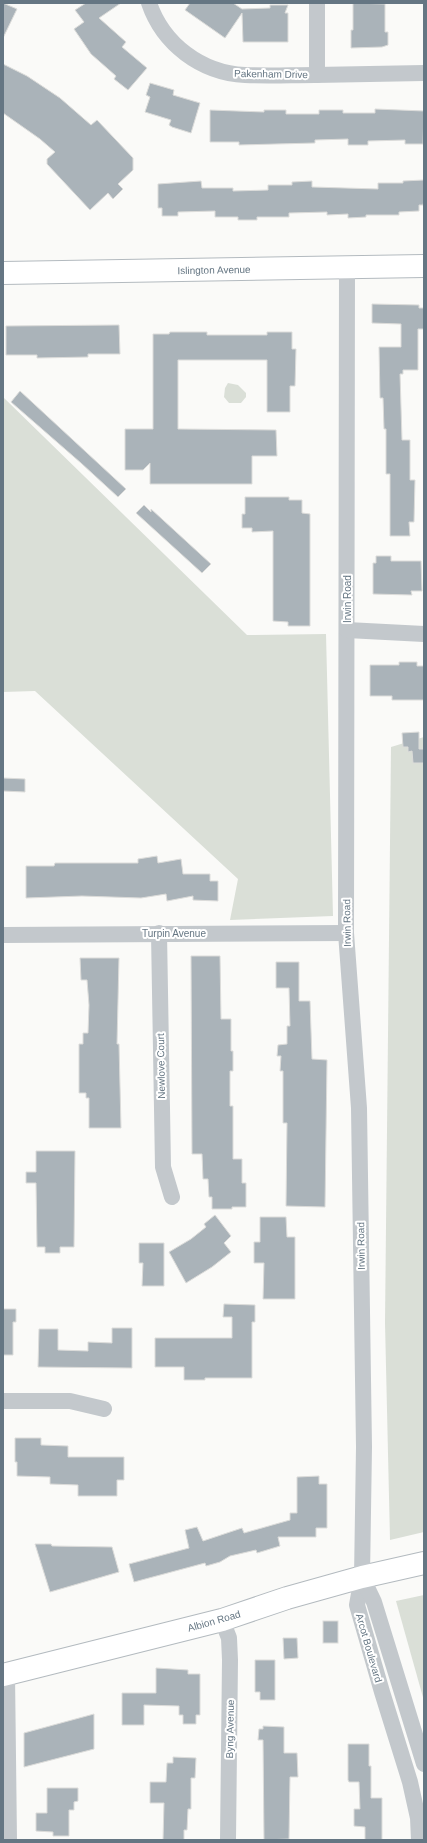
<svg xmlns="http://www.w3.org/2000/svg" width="427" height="1843" viewBox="0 0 427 1843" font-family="Helvetica,sans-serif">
	<rect width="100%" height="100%" fill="#fafaf8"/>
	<g fill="#dadfd7">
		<polygon points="228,383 238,385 246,393 246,397 241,403 229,403 224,397 225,388"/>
		<polygon points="3,397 247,635 326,634 333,916 230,920 238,879 35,691 3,692"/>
		<polygon points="424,737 424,1532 390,1540 385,1323 391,747"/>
		<polygon points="424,1595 424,1701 396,1601"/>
	</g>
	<g fill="#aab3b9" stroke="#dcdcda">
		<polygon points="3,3 17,9 3,38"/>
		<polygon points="86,3 121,3 99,18 126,42 122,47 147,68 128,90 114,79 116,76 91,54 74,29 84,22 75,10"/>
		<polygon points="190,3 233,3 242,9 270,8 270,5 288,5 285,13 288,13 288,42 243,42 242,13 225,38 185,10"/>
		<polygon points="353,3 385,4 385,32 388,32 388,45 382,47 351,48 351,30 353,30"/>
		<polygon points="3,64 27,76 60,98 91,125 97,120 133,158 133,170 118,184 123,189 113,199 108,193 90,210 47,164 47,159 55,152 40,139 3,113"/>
		<polygon points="150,83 174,90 173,95 200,103 191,133 172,127 169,125 171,120 145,112 150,97 146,95"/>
		<polygon points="375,109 424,111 423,144 405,144 405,140 368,141 368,145 348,145 348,139 315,140 315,143 239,145 239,142 210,142 210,110 264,112 264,110 286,110 286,114 319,114 319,110 343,110 343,113 375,113"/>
		<polygon points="424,180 424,200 423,205 419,205 419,211 399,212 399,215 366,215 366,217 348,218 348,214 327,215 327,212 289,213 289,217 257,217 257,220 238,220 238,217 215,217 215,211 178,212 178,216 162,216 162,208 158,208 158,184 201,181 202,188 233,188 233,191 268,190 268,185 292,185 292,182 312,181 312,187 378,189 378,183 403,183 403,181"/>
		<polygon points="372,304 419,305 419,308 424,308 424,329 418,329 418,370 403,370 403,374 400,374 402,440 410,440 410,480 415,480 414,522 409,522 410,536 390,536 390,474 386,474 386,429 384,429 383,398 380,398 379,347 401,347 401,324 372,323"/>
		<polygon points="119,325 120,354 88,354 88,357 37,358 37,355 6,355 6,326"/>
		<polygon points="170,332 207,332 207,335 267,335 267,332 292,332 292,349 296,349 295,386 290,386 290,412 267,412 267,360 178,360 178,429 276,430 277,456 252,456 252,484 150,484 150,463 143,470 125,470 125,429 153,429 153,334 169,334"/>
		<polygon points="20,391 126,489 118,497 81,463 11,402"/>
		<polygon points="245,497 289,497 289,500 302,500 302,513 310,514 310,626 288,626 288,622 273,621 273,531 252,532 252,528 242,528 242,514 245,514"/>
		<polygon points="144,505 151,512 151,509 211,564 202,573 136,513"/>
		<polygon points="376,556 391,556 391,561 421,561 422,591 411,591 412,595 373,594 373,563 376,563"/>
		<polygon points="399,662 417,662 417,666 424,666 424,700 392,700 392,696 370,696 370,665 399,665"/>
		<polygon points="419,732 419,749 424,749 424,763 413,763 412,751 408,752 408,747 403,747 402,733"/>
		<polygon points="3,778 25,779 25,792 3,791"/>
		<polygon points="157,856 158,863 181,859 183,874 210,874 210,881 218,881 218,901 193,900 193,896 167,901 166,894 141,898 82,896 26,898 26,866 54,866 55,863 138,863 138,859"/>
		<polygon points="191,956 220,956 221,1019 231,1019 231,1051 233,1051 233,1071 230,1071 230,1106 233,1106 233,1159 242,1159 242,1183 246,1183 246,1207 232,1207 232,1209 212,1209 212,1197 209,1197 208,1179 203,1179 202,1154 192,1154"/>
		<polygon points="80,958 119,958 117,1044 119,1044 121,1128 89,1128 89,1098 86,1098 86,1093 79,1093 79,1044 83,1044 83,1033 88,1033 89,1005 87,980 81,980"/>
		<polygon points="276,962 299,962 299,1001 310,1001 312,1059 327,1060 325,1207 286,1206 287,1123 283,1123 283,1071 280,1071 281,1056 277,1056 278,1045 287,1044 287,1026 290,1026 289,988 276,988"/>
		<polygon points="36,1151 75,1151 74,1247 60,1247 60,1253 45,1253 45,1247 37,1247 36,1183 26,1183 26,1172 36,1172"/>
		<polygon points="215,1215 231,1236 224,1243 231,1252 212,1267 186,1283 169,1252 191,1239 206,1227 204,1224"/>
		<polygon points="260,1217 286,1217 287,1237 295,1237 295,1299 263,1299 264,1263 254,1263 254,1242 260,1242"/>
		<polygon points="139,1243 164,1243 164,1286 142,1286 143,1263 139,1263"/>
		<polygon points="224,1304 255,1305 255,1322 252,1322 252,1378 205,1378 205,1380 184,1380 184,1367 155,1367 155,1338 232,1338 232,1317 223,1317"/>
		<polygon points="3,1309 16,1309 16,1322 13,1322 13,1355 3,1355"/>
		<polygon points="112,1328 132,1328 132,1368 38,1367 39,1329 58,1329 58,1350 88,1351 88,1342 112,1343"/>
		<polygon points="15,1438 41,1438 41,1445 68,1446 68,1457 124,1457 124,1480 117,1480 117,1496 78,1496 78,1485 50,1484 50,1477 17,1476 17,1462 15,1462"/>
		<polygon points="319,1476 319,1484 327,1484 327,1528 316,1528 316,1537 278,1537 280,1546 257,1553 256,1550 230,1556 220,1562 206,1566 205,1563 134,1582 129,1564 189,1548 185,1530 197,1527 203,1541 242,1528 244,1533 290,1520 290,1513 297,1513 297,1477"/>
		<polygon points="35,1544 51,1544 52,1546 112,1547 119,1572 50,1592"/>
		<rect x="323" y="1621" width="15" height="22"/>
		<polygon points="283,1638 297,1638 298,1658 284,1659"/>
		<polygon points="255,1660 275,1660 275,1700 260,1700 260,1692 255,1692"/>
		<polygon points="156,1668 188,1670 188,1674 200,1674 200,1715 196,1715 196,1724 183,1724 183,1715 179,1715 179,1706 144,1705 144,1725 122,1725 122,1693 156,1693"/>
		<polygon points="94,1714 94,1749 24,1767 24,1733"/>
		<polygon points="263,1726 284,1727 284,1753 297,1753 298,1777 290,1777 289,1839 264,1840 263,1740 258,1740 259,1729 263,1729"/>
		<polygon points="348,1744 369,1744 369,1766 371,1766 371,1798 382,1798 382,1840 365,1840 365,1827 354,1826 354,1809 360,1809 359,1782 349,1782 348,1780"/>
		<polygon points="173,1757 196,1758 195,1778 191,1778 191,1809 188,1809 187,1830 184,1830 184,1840 163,1840 164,1803 150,1803 150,1782 166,1782 167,1763 173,1763"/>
		<polygon points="47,1788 78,1788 78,1801 74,1802 74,1810 69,1810 69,1836 53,1836 53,1832 36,1831 36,1813 47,1813"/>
	</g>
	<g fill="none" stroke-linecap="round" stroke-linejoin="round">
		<g stroke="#b3babf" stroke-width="24">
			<g id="secondary">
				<polyline points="3,273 424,266"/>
				<polyline points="3,1675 222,1620 287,1598 362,1577 424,1563"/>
			</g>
		</g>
		<g stroke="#c3c8cc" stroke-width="16">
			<path d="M149 3C163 44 201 73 245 75 268 76 291 75 315 75 351 74 388 74 424 73"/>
			<polyline points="317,3 317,75"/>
			<polyline points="347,267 346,933 359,1108 364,1447 362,1577 357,1605 382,1692 410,1782 418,1818 419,1840"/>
			<polyline points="347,630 424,634"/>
			<polyline points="159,933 163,1167 172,1197"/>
			<polyline points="3,935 346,933"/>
			<polyline points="3,1401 70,1401 104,1409"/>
			<polyline points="362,1577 374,1602 424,1764"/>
			<polyline points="222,1620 229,1638 230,1660 228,1840"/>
			<polyline points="7,1674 9,1840"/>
		</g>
		<use href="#secondary" stroke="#fff" stroke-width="22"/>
	</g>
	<g text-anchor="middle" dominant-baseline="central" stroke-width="4" stroke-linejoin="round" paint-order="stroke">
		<g font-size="10" fill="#657683" stroke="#fff">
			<text transform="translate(271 74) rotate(1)">Pakenham Drive</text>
			<text transform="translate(214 270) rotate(-1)">Islington Avenue</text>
			<text transform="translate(347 599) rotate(-90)">Irwin Road</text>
			<text transform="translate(347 923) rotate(-91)">Irwin Road</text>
			<text x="174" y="933">Turpin Avenue</text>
			<text transform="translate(161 1066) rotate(-91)">Newlove Court</text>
			<text transform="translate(361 1246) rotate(-91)">Irwin Road</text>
			<text transform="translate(214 1621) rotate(-16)">Albion Road</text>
			<text transform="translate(369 1648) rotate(74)">Arcot Boulevard</text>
			<text transform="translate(230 1729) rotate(-89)">Byng Avenue</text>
		</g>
	</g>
	<rect width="427" height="1843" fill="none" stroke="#657683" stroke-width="8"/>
</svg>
